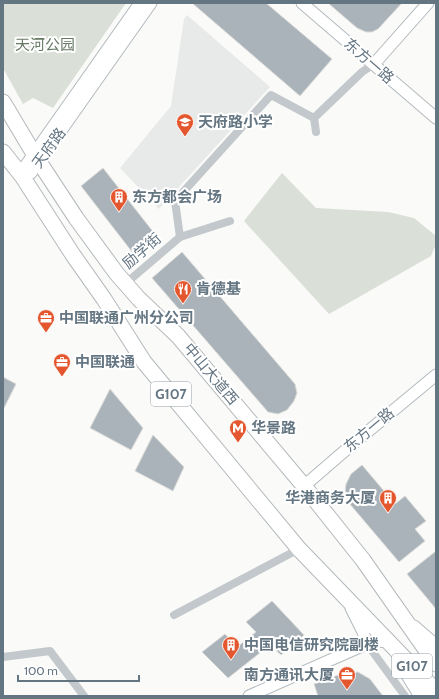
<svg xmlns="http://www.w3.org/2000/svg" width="439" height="699" viewBox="0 0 439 699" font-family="Cabin,'Noto Sans SC',sans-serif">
	<rect width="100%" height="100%" fill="#fafaf8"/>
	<polygon fill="#e8e9e9" points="187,15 270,87 159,209 120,168 171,106 184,19"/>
	<g fill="#dadfd7">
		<polygon points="3,3 126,3 53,108 33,98 23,104 3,68"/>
		<polygon points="282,173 316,208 388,212 414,218 436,236 436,244 431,256 329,314 244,221"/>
	</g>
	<g fill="#aab3b9" stroke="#dcdcda">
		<polygon points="192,3 266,3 332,59 300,96"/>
		<polygon points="328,3 402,3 378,29 372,32 366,32 357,28"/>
		<polygon points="103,168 158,238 136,257 81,186"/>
		<polygon points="182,252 295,384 297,393 294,401 287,410 278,414 268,412 152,278"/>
		<polygon points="3,377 16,384 3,410"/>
		<polygon points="110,389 143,428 131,450 90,428"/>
		<polygon points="153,435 184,467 173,491 135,471"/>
		<polygon points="362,465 395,504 405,496 426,521 415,529 425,541 399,562 349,503 345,492 346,484 351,474"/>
		<polygon points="436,551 436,609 407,574"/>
		<polygon points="272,601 304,635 281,655 270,645 228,678 202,652 225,634 237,647 256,632 246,622"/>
		<polygon points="358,672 370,679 383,696 318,696 314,684 341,674"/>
	</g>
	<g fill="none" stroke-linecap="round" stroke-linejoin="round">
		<g stroke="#b3babf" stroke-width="13">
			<g id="secondary">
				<polyline points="302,3 436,118"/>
				<polyline points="374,64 428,3"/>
				<polyline points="22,176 31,173 39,162 151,3"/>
				<polyline points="22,176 26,165 140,3"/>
				<polyline points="304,486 348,448 436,375"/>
				<polyline points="351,608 363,632 367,644"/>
				<polyline points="414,626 436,645"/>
				<polyline points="249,696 371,642 388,641"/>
			</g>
		</g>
		<g stroke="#b4b9bd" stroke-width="17">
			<g id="highway">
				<polyline points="3,102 34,154 76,218 117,274 139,299 178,336 304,486 363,560 436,664"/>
				<polyline points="3,152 22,176 73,255 104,299 144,362 299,549 436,691"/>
				<polyline points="403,665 422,696"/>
			</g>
		</g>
		<g stroke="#c3c8cc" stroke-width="8">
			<polyline points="314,118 316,132"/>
			<polyline points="180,237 175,201 271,95 314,118 362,72 374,64"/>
			<polyline points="125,284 180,237 230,221"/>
			<polyline points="174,615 299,549"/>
			<polyline points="367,644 405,696"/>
			<polyline points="3,657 50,651 84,696"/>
		</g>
		<use href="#secondary" stroke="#fff" stroke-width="11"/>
		<use href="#highway" stroke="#fff" stroke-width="15"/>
	</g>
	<defs>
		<g id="school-pin" transform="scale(0.9)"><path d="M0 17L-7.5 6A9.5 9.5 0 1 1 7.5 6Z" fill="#e4572e" stroke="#fff"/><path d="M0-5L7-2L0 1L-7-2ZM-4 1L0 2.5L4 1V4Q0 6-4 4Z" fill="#fff"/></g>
		<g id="building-pin" transform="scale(0.9)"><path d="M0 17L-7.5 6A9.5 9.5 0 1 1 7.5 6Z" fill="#e4572e" stroke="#fff"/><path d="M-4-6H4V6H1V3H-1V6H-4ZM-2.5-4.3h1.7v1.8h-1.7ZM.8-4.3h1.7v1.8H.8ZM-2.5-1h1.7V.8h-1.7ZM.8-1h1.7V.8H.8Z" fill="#fff"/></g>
		<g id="restaurant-pin" transform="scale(0.9)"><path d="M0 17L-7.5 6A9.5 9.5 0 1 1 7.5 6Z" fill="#e4572e" stroke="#fff"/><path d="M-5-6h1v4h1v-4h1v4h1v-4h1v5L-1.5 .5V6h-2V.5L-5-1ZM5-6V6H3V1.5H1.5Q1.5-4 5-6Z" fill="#fff"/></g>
		<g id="office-pin" transform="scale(0.9)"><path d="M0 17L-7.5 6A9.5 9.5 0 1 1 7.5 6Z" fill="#e4572e" stroke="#fff"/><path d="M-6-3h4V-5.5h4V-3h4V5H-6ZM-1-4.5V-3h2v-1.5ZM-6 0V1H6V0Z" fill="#fff"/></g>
		<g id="metro-pin" transform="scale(0.9)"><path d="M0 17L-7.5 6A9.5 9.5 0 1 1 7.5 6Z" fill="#e4572e" stroke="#fff"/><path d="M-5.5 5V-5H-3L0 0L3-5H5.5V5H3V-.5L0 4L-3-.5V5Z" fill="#fff"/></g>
	</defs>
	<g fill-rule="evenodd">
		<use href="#school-pin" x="185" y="122"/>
		<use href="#building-pin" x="119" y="197"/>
		<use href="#restaurant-pin" x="183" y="289"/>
		<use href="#office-pin" x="46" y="318"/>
		<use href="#office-pin" x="62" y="362"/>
		<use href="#metro-pin" x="238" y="428"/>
		<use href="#building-pin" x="388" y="498"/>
		<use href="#building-pin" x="231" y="645"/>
		<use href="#office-pin" x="347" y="675"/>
	</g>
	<g text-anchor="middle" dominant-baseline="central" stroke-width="4" stroke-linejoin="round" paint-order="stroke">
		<g fill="#fff" stroke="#939fa8" stroke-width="1">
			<rect x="151" y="382" width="40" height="24" rx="3"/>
			<rect x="392" y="654" width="40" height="24" rx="3"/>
		</g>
		<g font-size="14" font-weight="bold" fill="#657683">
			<text x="171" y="394">G107</text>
			<text x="412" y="666">G107</text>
		</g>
		<g font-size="15" fill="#687a64" stroke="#fff">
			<text x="45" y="45">天河公园</text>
		</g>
		<g font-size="15" fill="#657683" stroke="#fff">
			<text transform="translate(369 61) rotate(41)">东方一路</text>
			<text transform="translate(49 148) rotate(-54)">天府路</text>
			<text transform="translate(142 251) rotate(-41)">励学街</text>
			<text transform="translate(211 374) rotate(50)">中山大道西</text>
			<text transform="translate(369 430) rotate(-40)">东方一路</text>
		</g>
		<g font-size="15" font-weight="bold" fill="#657683" stroke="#fff" text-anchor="start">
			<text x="198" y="122">天府路小学</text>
			<text x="132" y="197">东方都会广场</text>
			<text x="196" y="289">肯德基</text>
			<text x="59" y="318">中国联通广州分公司</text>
			<text x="75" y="362">中国联通</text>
			<text x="251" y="428">华景路</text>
			<text x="375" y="498" text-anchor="end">华港商务大厦</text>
			<text x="244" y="645">中国电信研究院副楼</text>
			<text x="334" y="675" text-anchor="end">南方通讯大厦</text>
		</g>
	</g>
	<rect width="439" height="699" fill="none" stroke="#657683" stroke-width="8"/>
	<path d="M18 675v6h121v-6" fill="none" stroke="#657683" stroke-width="2"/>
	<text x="24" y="675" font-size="12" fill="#657683" stroke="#ffffff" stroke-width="3" paint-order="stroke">100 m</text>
</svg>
